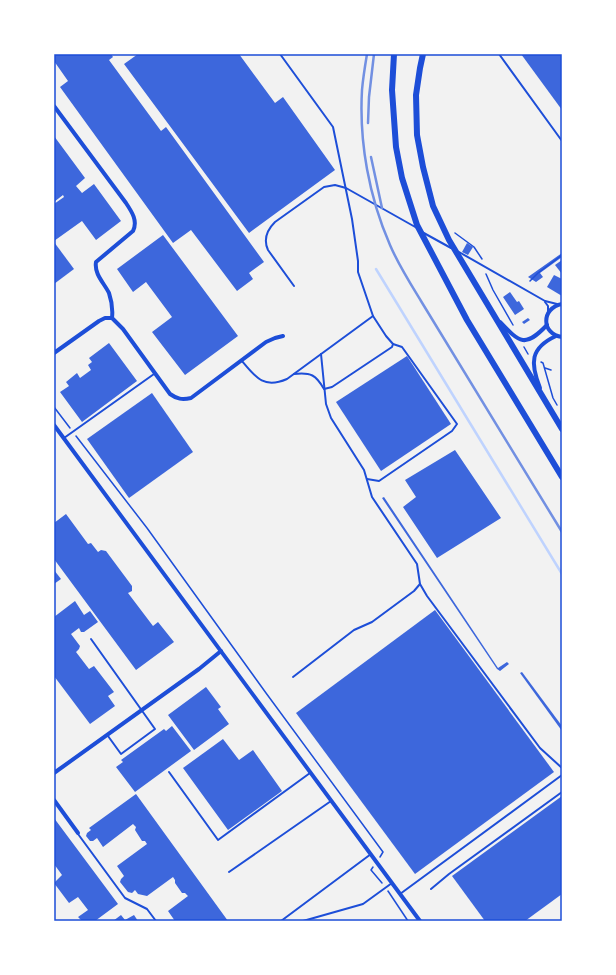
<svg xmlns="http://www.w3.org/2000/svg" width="616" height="975" viewBox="0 0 616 975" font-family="Lato,sans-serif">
	<rect width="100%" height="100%" fill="#f2f2f2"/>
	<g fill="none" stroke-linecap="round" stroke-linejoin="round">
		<polyline stroke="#bfd3fe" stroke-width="2.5" points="376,269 562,574"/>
	</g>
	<g fill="#3d67dc">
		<polygon points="54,54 111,54 113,57 109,60 161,131 166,127 264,262 249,273 253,279 237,291 191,230 173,243 60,87 68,81 54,61"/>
		<polygon points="138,54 239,54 275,103 283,97 335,170 249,233 124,64"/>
		<polygon points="521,54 562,54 562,110"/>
		<polygon points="54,136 85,178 76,186 82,193 94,184 121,221 96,240 82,221 54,241 54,204 64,197 63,195 54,202"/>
		<polygon points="163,235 238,336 185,375 152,332 172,317 146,282 133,292 117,269"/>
		<polygon points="54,242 74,269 54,284"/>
		<polygon points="467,243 473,247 468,255 462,252"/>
		<polygon points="562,253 562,257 540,273 543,277 536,282 528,277"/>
		<polygon points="562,260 562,274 555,265"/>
		<polygon points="554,275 562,279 562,296 547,287"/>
		<polygon points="510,292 517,302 519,301 524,309 515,315 503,297"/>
		<polygon points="528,318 530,320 524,324 522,322"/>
		<polygon points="109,343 137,381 82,422 60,392 69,386 66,382 77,373 80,378 91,370 88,365 92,362 89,358"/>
		<polygon points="407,356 451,424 381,471 336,402"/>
		<polygon points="152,393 193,452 129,498 87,439"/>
		<polygon points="455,450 501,518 437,558 403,507 416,497 405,480"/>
		<polygon points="384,497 498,668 507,662 509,664 500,671 497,669 382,498"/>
		<polygon points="66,514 88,544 91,543 98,552 101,550 106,551 132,586 132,591 128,593 153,626 158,622 174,642 136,670 54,559 54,523"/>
		<polygon points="54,570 61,579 54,584"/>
		<polygon points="75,601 84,615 90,611 98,622 84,632 81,632 79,628 71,634 80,646 79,649 76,652 89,669 94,666 114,692 108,696 115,706 90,724 54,676 54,617"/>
		<polygon points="435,610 554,772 415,874 296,713"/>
		<polygon points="522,672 562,726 562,731 520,673"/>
		<polygon points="206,687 221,707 218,709 229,724 194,750 168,715"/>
		<polygon points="172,726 191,751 135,792 116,767 123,762 121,760 164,729 166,731"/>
		<polygon points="223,739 239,760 253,750 282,791 228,830 183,768"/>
		<polygon points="136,794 228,921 175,921 168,911 188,896 185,893 182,893 175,883 175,880 173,877 147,896 138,894 135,890 132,893 128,892 120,882 121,879 124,876 117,866 147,844 145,841 142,841 135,830 136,827 133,824 103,847 97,838 93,841 90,841 86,836 87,833 91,830 89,828"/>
		<polygon points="562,796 562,894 525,921 485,921 452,876"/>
		<polygon points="54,818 118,904 95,921 82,921 78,917 88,910 78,897 69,903 54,883 62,875 54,864"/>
		<polygon points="121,915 125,920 134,915 138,921 113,921"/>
	</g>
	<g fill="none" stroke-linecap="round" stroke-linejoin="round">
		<g stroke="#1d4ed8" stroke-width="1.5">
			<polyline points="455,233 474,247 482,259"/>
			<polyline points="486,274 493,290 513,325"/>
			<polyline points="530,281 538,273 562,255"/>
			<polyline points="524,347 528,354"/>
			<polyline points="541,362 543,363 553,398 557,405"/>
			<polyline points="545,368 551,370"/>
			<polyline points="54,407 70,428"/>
			<polyline points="76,436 147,528 266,693 383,852 380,857"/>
			<polyline points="373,867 371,870 382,883"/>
			<polyline points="388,891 408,921"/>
		</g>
		<g stroke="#1d4ed8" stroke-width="2">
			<polyline points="499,54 562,141"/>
			<polyline points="422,232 451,248"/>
			<polyline points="459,252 545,301 557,304"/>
			<path d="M294 286 268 250C263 239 267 230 275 222L324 187 335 185 346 188 417 228"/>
			<polyline points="545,302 548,306 548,311"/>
			<polyline points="321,354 326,404 331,418 364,470 372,497 417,564 420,584 427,596 540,748 562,768"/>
			<path d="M242 361C256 378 264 389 287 379L373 316 358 272V261L352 219 333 127 280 54"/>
			<path d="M294 374C311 372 316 375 324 389L332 387 392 347 393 344 386 336 373 316"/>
			<polyline points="64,438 154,374"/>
			<polyline points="367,479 379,481 452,431 457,424 402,347 393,344"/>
			<polyline points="91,639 155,729 121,754 108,736"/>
			<polyline points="293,677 354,630 372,622 414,591 420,584"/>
			<polyline points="169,772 218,840 310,773"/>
			<polyline points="78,834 125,898 147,909 156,921"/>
			<polyline points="229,872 331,801"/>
			<polyline points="431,889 449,874 562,792"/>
			<polyline points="400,894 562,775"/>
			<polyline points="281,921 371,854"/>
			<polyline points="303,921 363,904 392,883"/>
		</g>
		<g stroke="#1d4ed8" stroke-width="4">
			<path d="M54 106 126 203C132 212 138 221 133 231L96 262C94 274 104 283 109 293 112 302 113 309 112 318"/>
			<path d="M562 304C541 308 541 334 562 337"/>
			<path d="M500 322C520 343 525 348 547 325"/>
			<path d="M54 353 99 321 105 318H112L123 329 170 394C177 399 182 400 191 398L266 342 275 338 283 336"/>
			<path d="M540 388C530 363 530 348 556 336"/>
			<polyline points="54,425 420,921"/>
			<polyline points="54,773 199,669 221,651"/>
			<polyline points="54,800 78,833"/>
		</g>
		<g stroke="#1d4ed8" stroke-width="6">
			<polyline points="394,54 392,90 396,147 402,178 417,225 467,320 562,477"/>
			<polyline points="423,54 420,68 416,95 417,135 423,167 433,206 449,240 562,429"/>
		</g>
		<g stroke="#7290e2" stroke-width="2.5">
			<path d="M367 54C365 66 363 78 362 90 359 142 369 197 390 245 398 264 410 283 421 301L562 532"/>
			<polyline points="368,123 369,97 374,54"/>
			<polyline points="371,157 382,208"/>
		</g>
	</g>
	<rect width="616" height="975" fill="none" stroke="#ffffff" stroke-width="110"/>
	<rect x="55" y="55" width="506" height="865" fill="none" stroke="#1d4ed8" stroke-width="1.5"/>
</svg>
